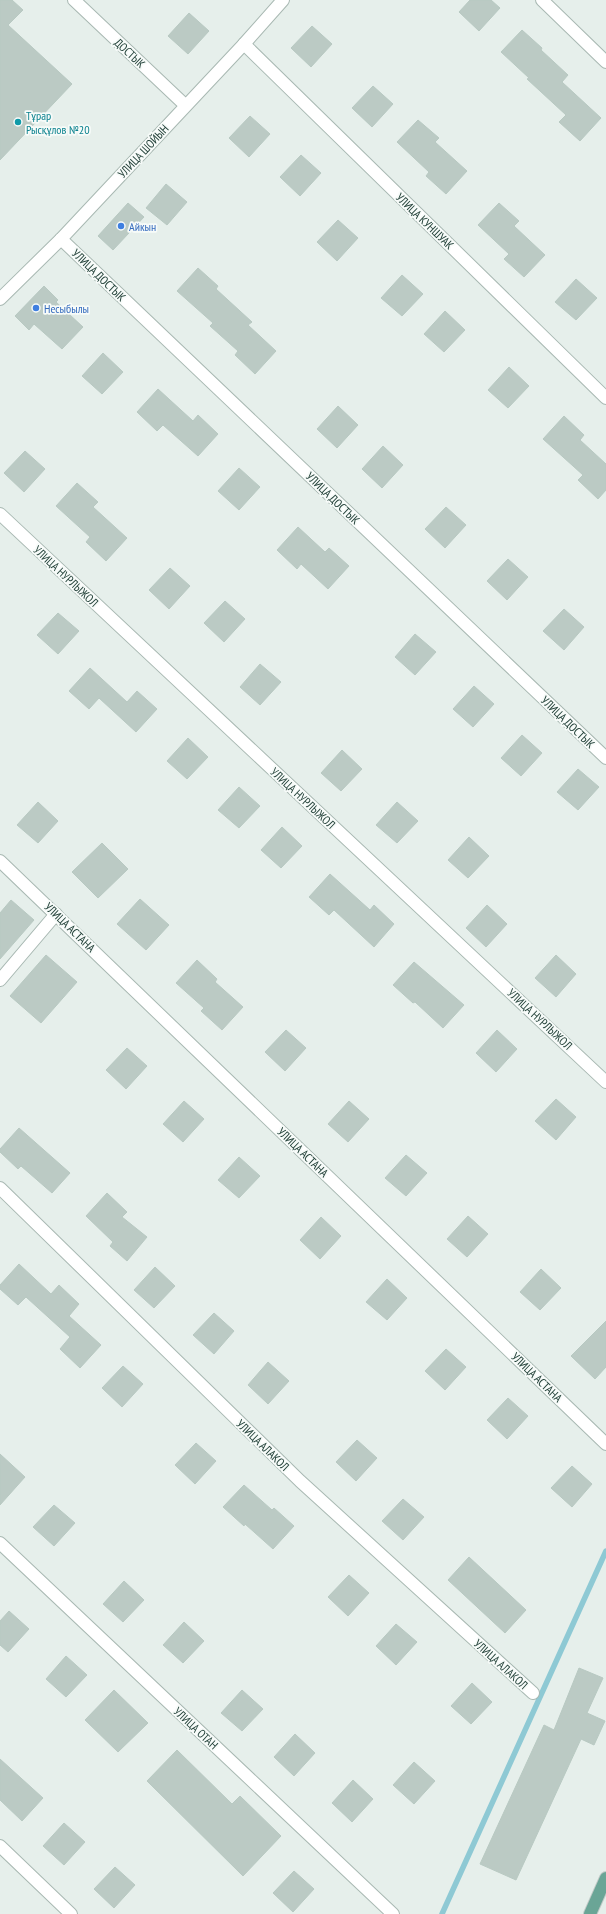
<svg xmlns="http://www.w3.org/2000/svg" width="606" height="1914" viewBox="0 0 606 1914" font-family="'PT Sans Narrow',sans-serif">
	<rect width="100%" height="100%" fill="#e6efeb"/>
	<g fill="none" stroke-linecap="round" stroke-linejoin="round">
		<polyline stroke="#8ec9d4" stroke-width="5.5" points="442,1914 606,1551"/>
	</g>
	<g fill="#bbcac4" stroke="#b8c9c2">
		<polygon points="0,0 12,0 23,10 8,25 72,84 0,160"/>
		<polygon points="470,0 491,0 500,8 479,31 459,12"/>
		<polygon points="189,13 209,31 188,54 168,36"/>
		<polygon points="312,26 332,44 311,67 291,48"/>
		<polygon points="522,30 542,48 541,50 568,75 562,82 601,118 580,141 559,122 566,115 527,79 529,78 501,52"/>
		<polygon points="373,86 393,104 372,127 352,108"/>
		<polygon points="250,116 270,134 249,157 229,138"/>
		<polygon points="418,120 439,138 435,142 467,171 446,194 426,176 429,172 397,142"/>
		<polygon points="301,155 321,173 300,196 280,177"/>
		<polygon points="166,184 187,202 167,225 146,208"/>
		<polygon points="128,203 144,217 113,250 98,236"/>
		<polygon points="499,203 519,221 514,226 545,255 524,277 504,259 509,254 478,225"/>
		<polygon points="338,220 358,238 337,261 317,242"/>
		<polygon points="198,268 218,286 216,289 252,322 248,325 276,351 255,374 235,355 238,351 210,326 213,323 177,291"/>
		<polygon points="402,275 423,294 402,316 381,298"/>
		<polygon points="576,279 597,298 576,320 555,302"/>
		<polygon points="44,286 58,300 56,302 83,327 62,349 34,324 29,330 15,316"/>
		<polygon points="445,311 465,330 444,352 424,334"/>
		<polygon points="103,353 123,372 102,394 82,376"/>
		<polygon points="509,367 529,386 508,408 488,390"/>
		<polygon points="158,389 193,421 198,415 218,434 198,456 163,425 157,431 137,412"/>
		<polygon points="338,406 358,425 337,448 317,429"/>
		<polygon points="564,416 584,435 580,440 606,464 606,490 598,499 578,480 583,475 543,439"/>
		<polygon points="383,446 403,465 382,488 362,469"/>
		<polygon points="25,451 45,469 24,492 4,473"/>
		<polygon points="239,468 260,487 239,510 218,491"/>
		<polygon points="77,483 98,502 93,507 127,538 106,561 86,542 90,537 56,506"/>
		<polygon points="446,507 466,525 445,548 425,529"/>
		<polygon points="298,527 325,552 329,548 349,566 328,589 301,564 297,569 277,550"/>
		<polygon points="508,559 528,577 507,600 487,581"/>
		<polygon points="170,568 190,586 169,609 149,590"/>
		<polygon points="225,601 245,619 224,642 204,623"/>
		<polygon points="564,609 584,627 564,650 543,631"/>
		<polygon points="58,613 79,631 58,654 37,635"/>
		<polygon points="415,634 436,652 415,675 395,657"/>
		<polygon points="260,664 281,682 260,705 240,687"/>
		<polygon points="90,668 127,702 137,691 157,709 136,732 99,698 89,709 69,691"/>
		<polygon points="474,686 494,704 473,727 453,709"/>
		<polygon points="522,735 542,753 521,776 501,758"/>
		<polygon points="188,738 208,757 187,779 167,761"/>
		<polygon points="342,750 362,769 341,791 321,773"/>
		<polygon points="578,769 599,787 578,810 557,792"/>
		<polygon points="239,787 260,806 239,828 218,810"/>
		<polygon points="38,802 58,821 38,843 17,825"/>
		<polygon points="397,802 418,821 397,843 376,825"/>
		<polygon points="282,827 302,846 281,868 261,850"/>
		<polygon points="469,837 489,856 468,878 448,860"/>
		<polygon points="102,843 128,869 98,898 72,872"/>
		<polygon points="330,874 370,910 374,905 394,924 374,947 334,910 329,915 309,897"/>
		<polygon points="140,899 169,925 146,950 117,924"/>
		<polygon points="11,900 34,920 0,959 0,913"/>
		<polygon points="487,905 507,924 486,947 466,928"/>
		<polygon points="46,955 77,982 41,1023 10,996"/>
		<polygon points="556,955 576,974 556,997 535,978"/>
		<polygon points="197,960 217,979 215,982 243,1007 222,1030 201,1011 204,1008 176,983"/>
		<polygon points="414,962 464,1005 443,1028 415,1002 413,1003 393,985"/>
		<polygon points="286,1030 306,1048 285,1071 265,1052"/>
		<polygon points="497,1030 517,1049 496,1072 476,1053"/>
		<polygon points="127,1048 147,1066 126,1089 106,1070"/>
		<polygon points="556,1099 576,1117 556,1140 535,1121"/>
		<polygon points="184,1101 204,1119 183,1142 163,1124"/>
		<polygon points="349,1101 369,1119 348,1142 328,1124"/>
		<polygon points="19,1128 70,1173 52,1193 21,1166 18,1169 0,1152 0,1149"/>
		<polygon points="406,1155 427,1173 406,1196 385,1178"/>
		<polygon points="239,1157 260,1176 239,1198 218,1180"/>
		<polygon points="107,1193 127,1212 122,1217 147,1237 127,1261 110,1246 113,1242 86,1216"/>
		<polygon points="468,1216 488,1234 467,1257 447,1239"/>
		<polygon points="321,1217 341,1236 320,1259 300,1240"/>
		<polygon points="19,1264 51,1294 59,1285 79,1304 69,1316 101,1345 80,1368 60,1349 70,1337 26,1297 18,1305 0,1289 0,1285"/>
		<polygon points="155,1267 175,1286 154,1308 134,1290"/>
		<polygon points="541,1269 561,1288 540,1310 520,1292"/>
		<polygon points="387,1279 407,1298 387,1320 366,1302"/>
		<polygon points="214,1313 234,1331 214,1354 193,1335"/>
		<polygon points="606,1321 606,1367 595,1379 571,1356"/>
		<polygon points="446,1349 466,1367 445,1390 425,1371"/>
		<polygon points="268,1362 289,1381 268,1404 248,1385"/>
		<polygon points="123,1366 143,1384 122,1407 102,1388"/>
		<polygon points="508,1398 528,1416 507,1439 487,1420"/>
		<polygon points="357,1440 377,1458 356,1481 336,1462"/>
		<polygon points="196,1443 216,1461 195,1484 175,1465"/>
		<polygon points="0,1454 25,1477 0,1505"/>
		<polygon points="572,1466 592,1484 572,1507 551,1488"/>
		<polygon points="244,1485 272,1510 274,1508 294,1526 273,1549 245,1524 244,1526 223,1507"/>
		<polygon points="403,1499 424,1517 403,1540 382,1521"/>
		<polygon points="54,1505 75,1523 54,1546 33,1527"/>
		<polygon points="469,1557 526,1610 505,1633 448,1580"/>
		<polygon points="349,1575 369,1593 348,1616 328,1597"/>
		<polygon points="124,1581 144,1600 123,1622 103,1604"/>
		<polygon points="9,1611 29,1629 8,1652 0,1645 0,1621"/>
		<polygon points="184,1622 204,1641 183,1663 163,1645"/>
		<polygon points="396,1624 417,1642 396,1665 376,1646"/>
		<polygon points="66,1656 87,1675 66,1697 46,1679"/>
		<polygon points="579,1668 603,1678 587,1713 605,1721 594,1745 581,1739 516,1880 480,1864 544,1725 554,1730"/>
		<polygon points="472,1683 492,1702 471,1724 451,1706"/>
		<polygon points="114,1690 148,1723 118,1752 85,1720"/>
		<polygon points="242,1690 263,1709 242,1731 221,1713"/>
		<polygon points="295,1734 315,1753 294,1776 274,1757"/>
		<polygon points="177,1750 232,1804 240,1796 281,1836 243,1876 147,1781"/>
		<polygon points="0,1759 43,1798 22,1821 0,1800"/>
		<polygon points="414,1762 435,1781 414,1804 393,1785"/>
		<polygon points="353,1780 373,1799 352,1822 332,1803"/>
		<polygon points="64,1823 85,1842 64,1865 43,1846"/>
		<polygon points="115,1867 135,1885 114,1908 94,1889"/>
		<polygon points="294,1871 314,1889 293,1912 273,1893"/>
	</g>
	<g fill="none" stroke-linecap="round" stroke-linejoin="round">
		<g stroke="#a8b8b2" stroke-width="14">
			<g id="street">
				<polyline points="74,0 185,105"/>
				<polyline points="542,0 606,62"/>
				<polyline points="244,44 606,398"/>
				<polyline points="61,239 606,758"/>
				<polyline points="0,299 61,239 244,44 283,0"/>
				<polyline points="0,514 606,1082"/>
				<polyline points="0,861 606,1444"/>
				<polyline points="0,980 56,914"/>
				<polyline points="0,1188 300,1481 533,1693"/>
				<polyline points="0,1543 393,1914"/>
				<polyline points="0,1846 71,1914"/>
			</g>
		</g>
		<g stroke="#c2cac8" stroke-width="14">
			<polyline id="primary" points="590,1914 606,1878"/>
		</g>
		<use href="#street" stroke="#fff" stroke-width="12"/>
		<use href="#primary" stroke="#6aa596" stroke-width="12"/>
	</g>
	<circle fill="#0f9aa8" stroke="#f7fbf9" stroke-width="1.5" cx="18" cy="122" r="4"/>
	<g fill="#3f7fe0" stroke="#f7fbf9" stroke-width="1.5">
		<circle cx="121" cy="226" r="4"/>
		<circle cx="36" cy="308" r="4"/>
	</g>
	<g text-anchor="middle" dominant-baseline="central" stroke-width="3.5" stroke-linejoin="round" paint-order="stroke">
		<g font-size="12" fill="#24423a" stroke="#f7fbf9">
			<text transform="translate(130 53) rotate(43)">ДОСТЫК</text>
			<text transform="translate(143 151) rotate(-47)">УЛИЦА ШОЙЫН</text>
			<text transform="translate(425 221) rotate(44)">УЛИЦА КУНШУАК</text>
			<text transform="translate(99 275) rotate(44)">УЛИЦА ДОСТЫК</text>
			<text transform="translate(333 498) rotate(44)">УЛИЦА ДОСТЫК</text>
			<text transform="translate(66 576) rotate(43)">УЛИЦА НУРЛЫЖОЛ</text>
			<text transform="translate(568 722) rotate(44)">УЛИЦА ДОСТЫК</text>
			<text transform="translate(303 798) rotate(43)">УЛИЦА НУРЛЫЖОЛ</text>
			<text transform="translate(70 927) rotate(44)">УЛИЦА АСТАНА</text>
			<text transform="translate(540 1019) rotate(43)">УЛИЦА НУРЛЫЖОЛ</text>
			<text transform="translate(303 1152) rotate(44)">УЛИЦА АСТАНА</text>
			<text transform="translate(537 1377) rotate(44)">УЛИЦА АСТАНА</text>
			<text transform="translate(263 1445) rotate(44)">УЛИЦА АЛАКОЛ</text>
			<text transform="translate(501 1664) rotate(42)">УЛИЦА АЛАКОЛ</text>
			<text transform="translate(196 1728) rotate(43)">УЛИЦА ОТАН</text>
		</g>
		<g font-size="12" fill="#0d838f" stroke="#f7fbf9" text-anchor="start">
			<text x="26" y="115">Тұрар<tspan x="26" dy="14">Рысқұлов №20</tspan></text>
		</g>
		<g font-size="12" fill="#366cbe" stroke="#f7fbf9" text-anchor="start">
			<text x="129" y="226">Айкын</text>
			<text x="44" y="308">Несыбылы</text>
		</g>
	</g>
</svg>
